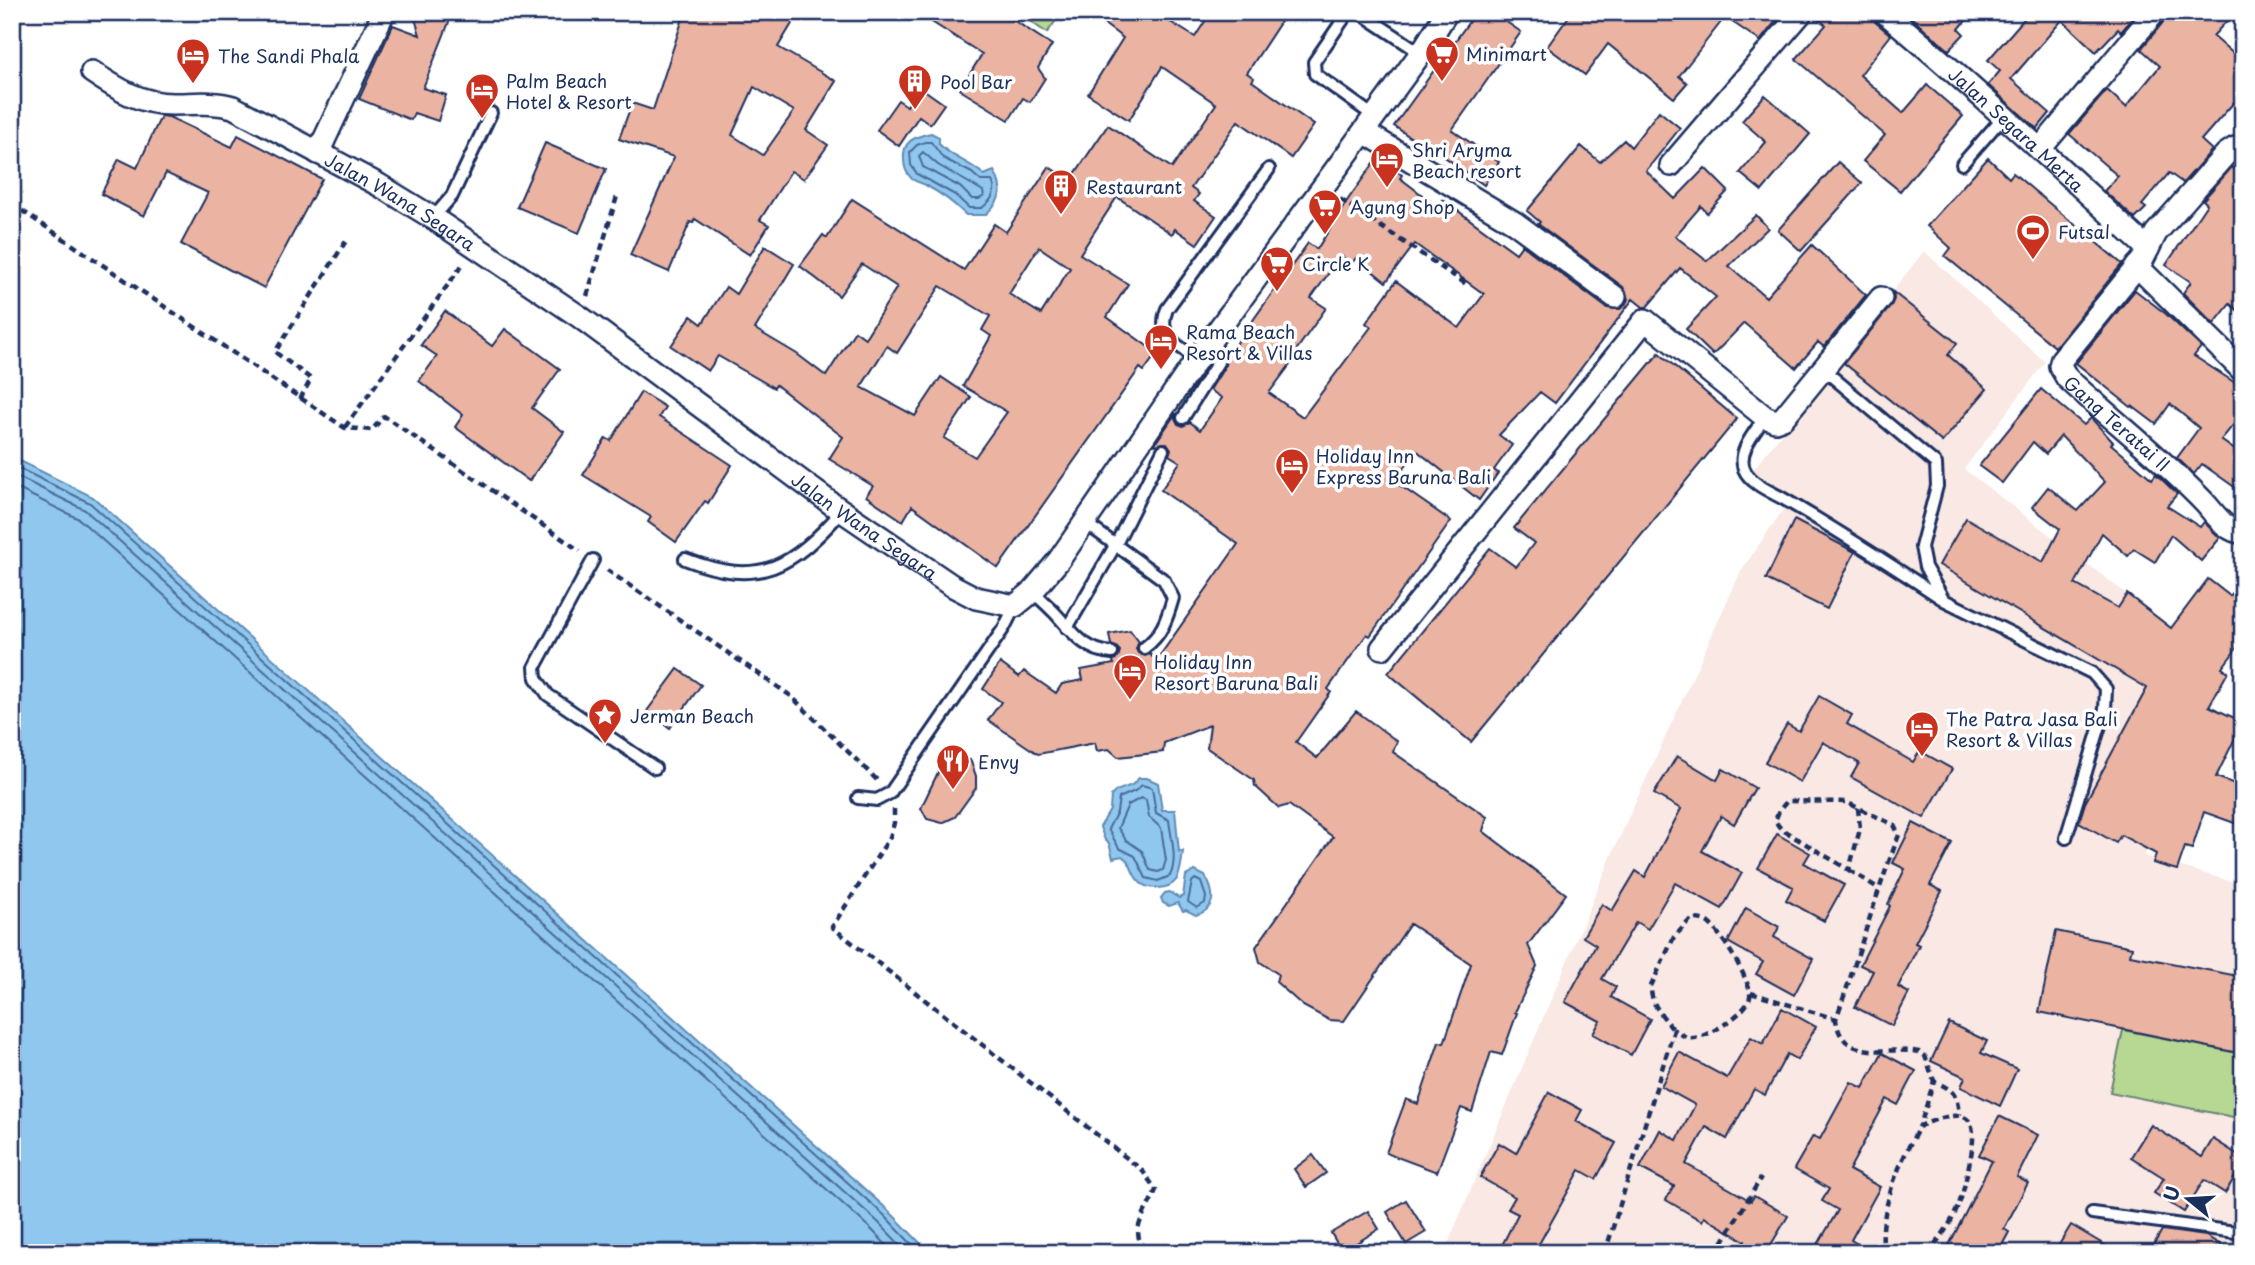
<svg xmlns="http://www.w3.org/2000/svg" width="2255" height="1265" viewBox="0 0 2255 1265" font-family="'Playpen Sans',sans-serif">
	<rect width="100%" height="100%" fill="#fff"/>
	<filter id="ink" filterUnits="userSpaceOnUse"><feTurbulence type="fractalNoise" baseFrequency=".0143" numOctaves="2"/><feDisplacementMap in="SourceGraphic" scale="14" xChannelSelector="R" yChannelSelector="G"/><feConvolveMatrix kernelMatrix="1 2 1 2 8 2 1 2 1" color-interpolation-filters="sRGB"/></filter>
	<g filter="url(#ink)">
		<polygon fill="#f9e8e3" points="1924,251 2045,362 1964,469 2228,672 2144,856 2243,885 2243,1253 1444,1253 1617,843 1741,571 1789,501 1753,470"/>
		<g fill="#b7d892" stroke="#698478" stroke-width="2">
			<polygon points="1017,12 1062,12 1047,33"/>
			<polygon points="2123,1030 2243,1054 2243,1119 2110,1092"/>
		</g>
		<g fill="#90c7ee" stroke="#618ab4" stroke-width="2">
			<path d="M931 133 939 137V144C952 158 970 162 984 175L994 171C1005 190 1001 201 985 215H966C954 203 942 194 927 186 923 183 916 182 912 179 907 174 904 167 904 160 902 141 914 137 931 133Z"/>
			<polygon points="12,457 93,497 889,1211 930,1253 12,1253"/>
			<path d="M1139 778H1147L1158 783 1162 810H1175L1179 852 1183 851C1182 860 1181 871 1177 879 1169 891 1145 891 1137 879 1130 870 1132 862 1122 856L1113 858 1109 843 1105 840 1100 827 1110 810 1111 796 1116 791 1132 785Z"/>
			<path d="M1195 871 1205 876C1215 892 1217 909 1196 915L1186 910 1183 911 1178 903 1169 906 1163 903 1161 898 1165 893 1169 892 1179 898 1183 896 1186 876Z"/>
		</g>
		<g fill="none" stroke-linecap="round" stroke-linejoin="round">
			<g stroke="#4a6c98" stroke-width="2">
				<path d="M925 142H931L943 158 972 173 981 181H992C998 192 991 201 982 208H969L955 195 917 174 911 165 910 152 917 145Z"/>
				<polygon points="923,152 938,165 983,191 984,196 979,199 972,199 960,187 923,167 919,156"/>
				<polyline points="12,465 90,503 884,1215 920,1253"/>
				<polyline points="12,474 85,510 878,1222 908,1253"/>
				<polyline points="12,486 79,519 871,1229 894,1253"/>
				<path d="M1142 785 1152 788 1156 813 1169 820C1171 839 1178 859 1170 876L1158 881 1146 878 1135 856 1119 848 1108 829 1117 812 1119 798 1135 791Z"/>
				<polygon points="1141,798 1146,800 1149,817 1161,828 1166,860 1163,870 1158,872 1150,870 1142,851 1126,840 1118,828 1128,805"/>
				<polygon points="1195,879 1201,882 1206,897 1205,903 1197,908 1188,902 1192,882"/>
			</g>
		</g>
		<g fill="#ebb3a1" stroke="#1b2f5e" stroke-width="2" fill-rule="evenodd">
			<polygon points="413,12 453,12 423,88 446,95 438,121 414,113 411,120 359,99 393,25 420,35"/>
			<path d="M685 12H799L778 47 836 81 806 130 828 145 804 179 791 171 760 220 769 225 750 255 695 219 693 223 690 222 669 272 630 255 674 157 619 139 632 103 653 110ZM754 87 794 111 763 155 732 135Z"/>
			<polygon points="916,12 1001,12 1052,45 1038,68 1045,78 1030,102 1023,98 1009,120 960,90 982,54"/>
			<path d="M1088 12H1154L1195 37 1211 12H1287L1247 73 1254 78 1252 81 1314 125 1291 158 1238 121 1191 188 1199 194 1194 201 1216 216 1197 244 1175 229 1172 234 1117 197 1080 254 1128 284 1107 317 1157 353 1144 371 1140 368 998 568 912 506 903 521 866 496 873 486 829 459 843 437 776 385 774 388 718 356 708 371 671 346 691 316 702 324 726 287 736 294 765 246 794 264 755 329 797 354 826 376 855 331 865 338 897 287 862 264 839 296 800 266 823 235 827 238 852 199 964 270 994 224 1006 232 1049 167 1070 181 1108 125 1172 168 1216 104 1162 67 1129 120 1088 94 1123 38ZM1039 247 1070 268 1041 314 1009 294ZM940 286 990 316 982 330 991 336 963 386 1007 412 975 457 944 438 971 397 941 377 915 416 861 387 887 346 897 353Z"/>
			<polygon points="1476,12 1492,12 1521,32 1452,130 1499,162 1484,185 1418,138 1416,141 1394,126"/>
			<polygon points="1572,12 1783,12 1760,41 1725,17 1679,76 1687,83 1674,98 1608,44 1585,75 1547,47"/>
			<polygon points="1815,12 1871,12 1875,22 1891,35 1860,75 1903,113 1927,85 1963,116 1900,191 1863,161 1885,135 1796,59 1826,25 1814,16"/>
			<polygon points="1905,12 1973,12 1959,29 1964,34 1949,50"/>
			<polygon points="2030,12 2138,12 2121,32 2118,29 2096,52 2062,20 2011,79 2050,113 2037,129 1988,85 2000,71 1988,60"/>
			<polygon points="2168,12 2235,12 2213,36 2243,62 2243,92 2201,140 2212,150 2183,183 2169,173 2142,205 2146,208 2135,219 2104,191 2118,176 2069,134 2107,90 2126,107 2160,66 2141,49 2165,20"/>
			<polygon points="920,87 944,104 930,124 919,116 899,146 877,130 898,100 907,106"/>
			<polygon points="1765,95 1810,134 1762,191 1740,173 1766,142 1742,121"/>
			<path d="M1659 111 1680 128 1646 171 1675 199 1705 168 1728 191 1707 213 1701 206 1675 236 1707 261 1756 215 1768 228 1729 266 1766 297 1812 245 1866 295 1824 347 1818 342 1796 368 1744 323 1713 355 1686 329 1716 297 1680 268 1647 307H1643L1633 299 1555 403 1540 392 1499 435 1512 445 1494 470 1498 473 1479 500 1416 450 1395 482 1451 521 1370 636 1367 634 1328 689 1331 692 1296 742 1317 758 1356 711 1397 741 1393 752 1487 817 1483 831 1566 894 1528 945 1537 966 1515 1012 1517 1013 1502 1055 1491 1052 1472 1112 1461 1108 1437 1172 1386 1153 1406 1099 1418 1104 1439 1042 1444 1043 1471 964 1410 924 1344 1021 1329 1020 1303 1006 1276 982 1278 974 1260 962 1256 947 1333 837 1289 805 1279 808 1255 786 1254 780 1207 748 1210 725 1164 743 1163 752 1118 757 1109 749 1097 751 1095 743 1038 754 988 720 1001 702 983 689 1000 663 1019 677 1024 671 1056 693 1062 684 1083 680 1081 670 1114 664 1113 661 1118 657 1120 651 1116 647 1111 645 1109 634 1130 630 1139 642 1136 649 1138 653 1145 656 1150 654 1156 661 1238 544 1161 490 1180 462 1169 455 1171 449 1167 443 1154 445 1176 413 1175 418 1178 424 1183 426 1190 422 1200 430 1222 398 1210 390 1225 366 1226 358 1308 243 1317 249 1349 198 1379 156 1397 167 1395 170 1402 175 1400 178 1438 207 1443 200 1516 253 1522 245 1607 308 1620 309 1625 305 1628 299 1623 287 1538 224 1540 222 1527 211 1581 146 1600 162 1624 140 1631 147ZM1415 244 1484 294 1459 328 1396 281 1366 323 1371 327 1303 417 1269 393 1298 354 1295 352 1326 308 1311 298 1341 256 1352 263 1356 258 1386 282Z"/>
			<polygon points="161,116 169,117 232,147 238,135 322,179 264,288 181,244 208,193 166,173 144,216 101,194 119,159 137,168"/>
			<polygon points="545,143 606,169 579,233 517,207"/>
			<polygon points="1988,158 2009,178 2013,173 2122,264 2055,347 1945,256 1951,248 1927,226"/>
			<polygon points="1838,162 1862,183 1801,251 1778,230"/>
			<polygon points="2232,167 2243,176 2243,315 2230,304 2214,324 2183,293 2191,282 2166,265 2207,204 2203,200"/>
			<polygon points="2135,290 2166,314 2201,347 2194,356 2243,388 2243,413 2221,440 2243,456 2243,493 2202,464 2194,474 2177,458 2199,428 2170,404 2156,424 2132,406 2131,407 2076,363"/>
			<polygon points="1893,292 1957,343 1948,355 1987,389 1942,442 1844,363 1891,306 1894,299"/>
			<polygon points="445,311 492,346 505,329 560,369 532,408 564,432 529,481 455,427 463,415 419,381 437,356 421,345"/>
			<polygon points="1659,353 1737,419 1471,742 1388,673 1490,548 1516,567 1534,543 1514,528"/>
			<polygon points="2041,389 2084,425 2091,418 2113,442 2111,444 2152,479 2156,474 2177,494 2167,506 2200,527 2204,522 2220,538 2201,561 2171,535 2155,562 2134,549 2128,556 2102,533 2075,584 2118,608 2127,594 2171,628 2208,579 2230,596 2243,579 2243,640 2222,668 2228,672 2209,706 2243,722 2216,777 2243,787 2243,826 2204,812 2192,849 2185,847 2177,870 2153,863 2156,854 2121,835 2116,843 2079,822 2085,803 2147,688 1939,565 1966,518 2043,562 2060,529 2032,507 2048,487 2078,511 2105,482 2061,436 2046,454 2033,442 2002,483 1979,466"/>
			<polygon points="641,392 665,407 659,417 732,465 708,503 705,501 676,542 648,522 651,517 583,475 606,438 611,441"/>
			<polygon points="1794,520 1855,552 1827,609 1766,579"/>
			<polygon points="678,669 701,685 670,728 647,711"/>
			<polygon points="1819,696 1852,715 1847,724 1913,762 1920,751 1952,769 1924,818 1851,777 1859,763 1823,742 1800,782 1765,762 1787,724 1799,731"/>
			<polygon points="1677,756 1717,780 1723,769 1755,788 1734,824 1721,816 1702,851 1742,873 1722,909 1675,883 1648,929 1636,922 1602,979 1616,987 1611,997 1650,1019 1631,1055 1593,1034 1600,1021 1565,1002 1596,945 1583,937 1602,904 1612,911 1636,871 1645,877 1681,809 1654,794"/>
			<polygon points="970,759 976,776 976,788 955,817 942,823 927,819 921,808 940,768"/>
			<polygon points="1913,823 1952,843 1930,885 1942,891 1915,943 1919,945 1898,987 1909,993 1892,1026 1855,1007 1873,971 1860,965 1890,906 1888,904 1905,869 1893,863"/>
			<polygon points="1777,834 1810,853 1804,863 1844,885 1824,921 1786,900 1793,887 1758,868"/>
			<polygon points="1746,908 1779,927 1774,937 1813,959 1794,995 1756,974 1763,962 1728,942"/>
			<polygon points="2056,931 2132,947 2130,955 2243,977 2243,1054 2039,1012"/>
			<polygon points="1782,1008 1816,1027 1797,1060 1787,1054 1765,1095 1754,1089 1727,1139 1706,1127 1686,1164 1751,1201 1754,1196 1788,1216 1766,1253 1738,1253 1745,1241 1704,1217 1702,1221 1666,1200 1674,1186 1640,1168 1660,1130 1677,1140 1695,1105 1661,1086 1679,1052 1727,1078 1751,1037 1763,1044"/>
			<polygon points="1949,1023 1987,1041 1981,1053 2017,1069 2000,1106 1961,1087 1965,1077 1931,1061"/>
			<polygon points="1882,1053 1916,1071 1898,1105 1887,1099 1849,1170 1880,1187 1851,1240 1872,1253 1813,1253 1838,1210 1822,1201 1829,1189 1794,1169 1813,1136 1820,1139 1851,1082 1863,1088"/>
			<polygon points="1549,1092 1582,1110 1576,1121 1616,1143 1596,1179 1580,1170 1534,1253 1498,1253 1518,1214 1508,1209 1515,1197 1480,1177 1499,1143 1516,1153"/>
			<polygon points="1999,1116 2038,1135 2017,1177 2028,1183 2004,1229 2009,1232 1998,1253 1945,1253 1992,1161 1979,1155"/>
			<polygon points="2151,1125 2202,1157 2213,1139 2243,1158 2243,1164 2225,1193 2204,1180 2184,1212 2154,1193 2164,1178 2131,1157"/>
			<polygon points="1313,1155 1326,1173 1306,1187 1294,1169"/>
			<polygon points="1406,1200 1426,1232 1406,1244 1387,1212"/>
			<polygon points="1368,1211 1379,1229 1342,1252 1331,1233"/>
			<polygon points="2071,1225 2118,1253 2054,1253"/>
			<polygon points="2162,1230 2206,1236 2234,1253 2149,1253"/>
		</g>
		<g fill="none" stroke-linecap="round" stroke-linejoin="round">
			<g stroke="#1b2f5e" stroke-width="16">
				<g id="service">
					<polyline points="1354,12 1347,14 1314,62 1315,74 1375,117"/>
					<polyline points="1359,12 1421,53"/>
					<polyline points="1962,164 2003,117"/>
					<polyline points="433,218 452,196 491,113"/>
					<path d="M1197 359C1178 345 1156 337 1167 309L1269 169"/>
					<polyline points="1823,369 1936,464 1937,486 1921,547 1925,567 1944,600 2092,673 2106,689 2105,709 2066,838"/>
					<path d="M1765 417C1756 431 1737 451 1744 469 1750 483 1769 491 1782 498 1836 529 1888 563 1941 598"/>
					<polyline points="1183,418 1218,362 1218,351 1211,339"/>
					<path d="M1084 522 1164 580 1173 598C1167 619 1162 635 1144 648"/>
					<path d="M685 559C760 588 791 568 842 511"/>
					<polyline points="593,560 535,667 536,678 548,695 655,768"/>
					<path d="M1032 592C1040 598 1047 605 1054 612 1072 631 1084 651 1112 653"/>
					<polyline points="1067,628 1116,544 1163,450"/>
					<polyline points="858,798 877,800 890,793 1004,628 1015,606"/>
					<polyline points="2092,1213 2243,1233"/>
				</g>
			</g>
			<g stroke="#1b2f5e" stroke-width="26">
				<g id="minor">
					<path id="s1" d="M1884 12C1975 88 2061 169 2148 249"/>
					<path id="s2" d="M92 72C117 89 141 104 173 104 193 104 213 101 233 107L379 185 433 218 580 317 832 504 951 585 976 598 1015 606 1032 592 1059 560 1197 359 1421 53 1447 12"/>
					<polyline points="1364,132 1515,223 1615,297"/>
					<polyline points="2040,149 2155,12"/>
					<path id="s3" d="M2243 150 2235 148 2226 154 2156 233 2143 259 2062 359 2060 366 2067 378C2112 420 2162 458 2205 503 2215 514 2227 533 2243 532"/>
					<polyline points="318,153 384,12"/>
					<polyline points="1671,165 1802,12"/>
					<polyline points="2137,266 2243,371"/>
					<polyline points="1382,648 1645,320 1765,417 1775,421 1783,418 1881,298"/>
				</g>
			</g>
			<g stroke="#1b2f5e" stroke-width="4.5" stroke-dasharray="7 5" stroke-linecap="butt">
				<polyline points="1340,199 1466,284"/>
				<polyline points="12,204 345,428 372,430 384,416 580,551"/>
				<polyline points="587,296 618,193"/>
				<polyline points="300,399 311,379 275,352 346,241"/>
				<polyline points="345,427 463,264"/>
				<polyline points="607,570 791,696 878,781"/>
				<path d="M1858 808 1860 829 1849 870 1781 829 1775 821 1779 811 1787 801 1846 802 1894 825 1899 835C1875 896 1858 958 1836 1019 1841 1063 1888 1046 1919 1052L1925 1056 1934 1081"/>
				<path d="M894 809V823L890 837 832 927 1142 1170 1156 1190C1147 1213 1125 1232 1149 1253"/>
				<polyline points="1849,870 1878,888"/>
				<polyline points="1751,993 1836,1019"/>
				<path d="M1605 1253 1674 1030C1681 1034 1687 1039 1694 1038 1710 1036 1747 1013 1750 997 1753 984 1719 929 1707 922 1702 919 1696 919 1691 919L1674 937 1651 986C1650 1005 1663 1016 1674 1030"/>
				<polyline points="1716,1253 1761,1178"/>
				<path d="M1884 1253C1877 1213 1900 1160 1920 1126"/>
				<path d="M1927 1253C1937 1242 1947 1230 1953 1217 1962 1201 1965 1183 1969 1165 1981 1113 1967 1106 1920 1126L1934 1081C1953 1090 1957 1093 1959 1115"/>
			</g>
			<use href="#service" stroke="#fff" stroke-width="10"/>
			<use href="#minor" stroke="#fff" stroke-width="21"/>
		</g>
	</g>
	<defs>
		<g id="supermarket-pin" transform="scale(1.75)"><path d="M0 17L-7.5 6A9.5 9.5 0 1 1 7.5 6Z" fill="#c8321e" stroke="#fff"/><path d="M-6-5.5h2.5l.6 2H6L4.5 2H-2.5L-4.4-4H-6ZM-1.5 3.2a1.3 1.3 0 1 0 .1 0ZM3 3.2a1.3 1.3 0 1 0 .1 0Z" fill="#fff"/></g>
		<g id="hotel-pin" transform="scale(1.75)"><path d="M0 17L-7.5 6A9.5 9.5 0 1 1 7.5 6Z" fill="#c8321e" stroke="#fff"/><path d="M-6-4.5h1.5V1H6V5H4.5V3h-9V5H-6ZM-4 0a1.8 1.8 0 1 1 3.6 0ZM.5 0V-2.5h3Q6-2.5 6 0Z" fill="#fff"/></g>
		<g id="building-pin" transform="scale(1.75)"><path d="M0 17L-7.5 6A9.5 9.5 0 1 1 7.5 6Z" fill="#c8321e" stroke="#fff"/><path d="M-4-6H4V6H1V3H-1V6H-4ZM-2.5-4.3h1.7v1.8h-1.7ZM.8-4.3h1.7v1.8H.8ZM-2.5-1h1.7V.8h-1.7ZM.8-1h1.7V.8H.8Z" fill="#fff"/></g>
		<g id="stadium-pin" transform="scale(1.75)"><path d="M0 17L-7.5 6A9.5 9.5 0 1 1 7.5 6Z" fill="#c8321e" stroke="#fff"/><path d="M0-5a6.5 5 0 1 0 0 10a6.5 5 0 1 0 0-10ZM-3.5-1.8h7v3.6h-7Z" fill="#fff"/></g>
		<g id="sight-pin" transform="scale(1.75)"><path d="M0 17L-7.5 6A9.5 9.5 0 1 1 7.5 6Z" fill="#c8321e" stroke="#fff"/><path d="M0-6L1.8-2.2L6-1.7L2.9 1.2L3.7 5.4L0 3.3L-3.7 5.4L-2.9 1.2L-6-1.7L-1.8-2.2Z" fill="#fff"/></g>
		<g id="restaurant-pin" transform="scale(1.75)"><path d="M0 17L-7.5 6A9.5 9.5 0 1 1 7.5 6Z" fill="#c8321e" stroke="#fff"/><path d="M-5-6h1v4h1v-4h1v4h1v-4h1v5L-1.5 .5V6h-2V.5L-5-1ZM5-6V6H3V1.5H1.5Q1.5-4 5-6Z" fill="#fff"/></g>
	</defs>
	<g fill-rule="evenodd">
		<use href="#supermarket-pin" x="1442" y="53"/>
		<use href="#hotel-pin" x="193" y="55"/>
		<use href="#building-pin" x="915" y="81"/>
		<use href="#hotel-pin" x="482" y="90"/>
		<use href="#hotel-pin" x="1387" y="159"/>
		<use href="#building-pin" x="1061" y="186"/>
		<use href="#supermarket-pin" x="1325" y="206"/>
		<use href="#stadium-pin" x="2033" y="231"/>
		<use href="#supermarket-pin" x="1277" y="263"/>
		<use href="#hotel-pin" x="1161" y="341"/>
		<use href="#hotel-pin" x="1292" y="465"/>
		<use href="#hotel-pin" x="1130" y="671"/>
		<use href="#sight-pin" x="605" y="715"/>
		<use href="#hotel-pin" x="1922" y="728"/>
		<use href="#restaurant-pin" x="953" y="761"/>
	</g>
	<g text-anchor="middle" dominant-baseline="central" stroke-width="7" stroke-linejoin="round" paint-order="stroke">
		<g font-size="18" fill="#1b2f5e" stroke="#fff" text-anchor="start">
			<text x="1466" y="53">Minimart</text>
			<text x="218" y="55">The Sandi Phala</text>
			<text x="506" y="80">Palm Beach<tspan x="506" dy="21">Hotel &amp; Resort</tspan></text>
			<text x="940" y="81">Pool Bar</text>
			<text x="1412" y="149">Shri Aryma<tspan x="1412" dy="21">Beach resort</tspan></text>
			<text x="1086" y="186">Restaurant</text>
			<text x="1350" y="206">Agung Shop</text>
			<text x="2058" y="231">Futsal</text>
			<text x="1302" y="263">Circle K</text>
			<text x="1186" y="331">Rama Beach<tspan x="1186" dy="21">Resort &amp; Villas</tspan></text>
			<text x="1316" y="455">Holiday Inn<tspan x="1316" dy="21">Express Baruna Bali</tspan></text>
			<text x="1154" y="661">Holiday Inn<tspan x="1154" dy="21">Resort Baruna Bali</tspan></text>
			<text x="630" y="715">Jerman Beach</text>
			<text x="1946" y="718">The Patra Jasa Bali<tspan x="1946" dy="21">Resort &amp; Villas</tspan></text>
			<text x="978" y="761">Envy</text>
		</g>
		<g font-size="18" fill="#1b2f5e" stroke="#fff">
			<text stroke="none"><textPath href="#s1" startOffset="177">Jalan Segara Merta</textPath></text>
			<text stroke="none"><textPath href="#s2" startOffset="341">Jalan Wana Segara</textPath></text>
			<text stroke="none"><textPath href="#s3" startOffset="371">Gang Teratai II</textPath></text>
			<text stroke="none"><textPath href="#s2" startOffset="908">Jalan Wana Segara</textPath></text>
		</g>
	</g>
	<rect width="2255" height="1265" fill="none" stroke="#fff" stroke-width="42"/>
	<rect x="21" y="21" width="2213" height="1223" fill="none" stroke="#1b2f5e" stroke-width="2.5" filter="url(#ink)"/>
	<g transform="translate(2188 1199) rotate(288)" stroke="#ffffff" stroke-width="5" paint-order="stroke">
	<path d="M0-5L12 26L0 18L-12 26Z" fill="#1b2f5e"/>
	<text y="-10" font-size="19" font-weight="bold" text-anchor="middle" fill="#1b2f5e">U</text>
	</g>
</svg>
